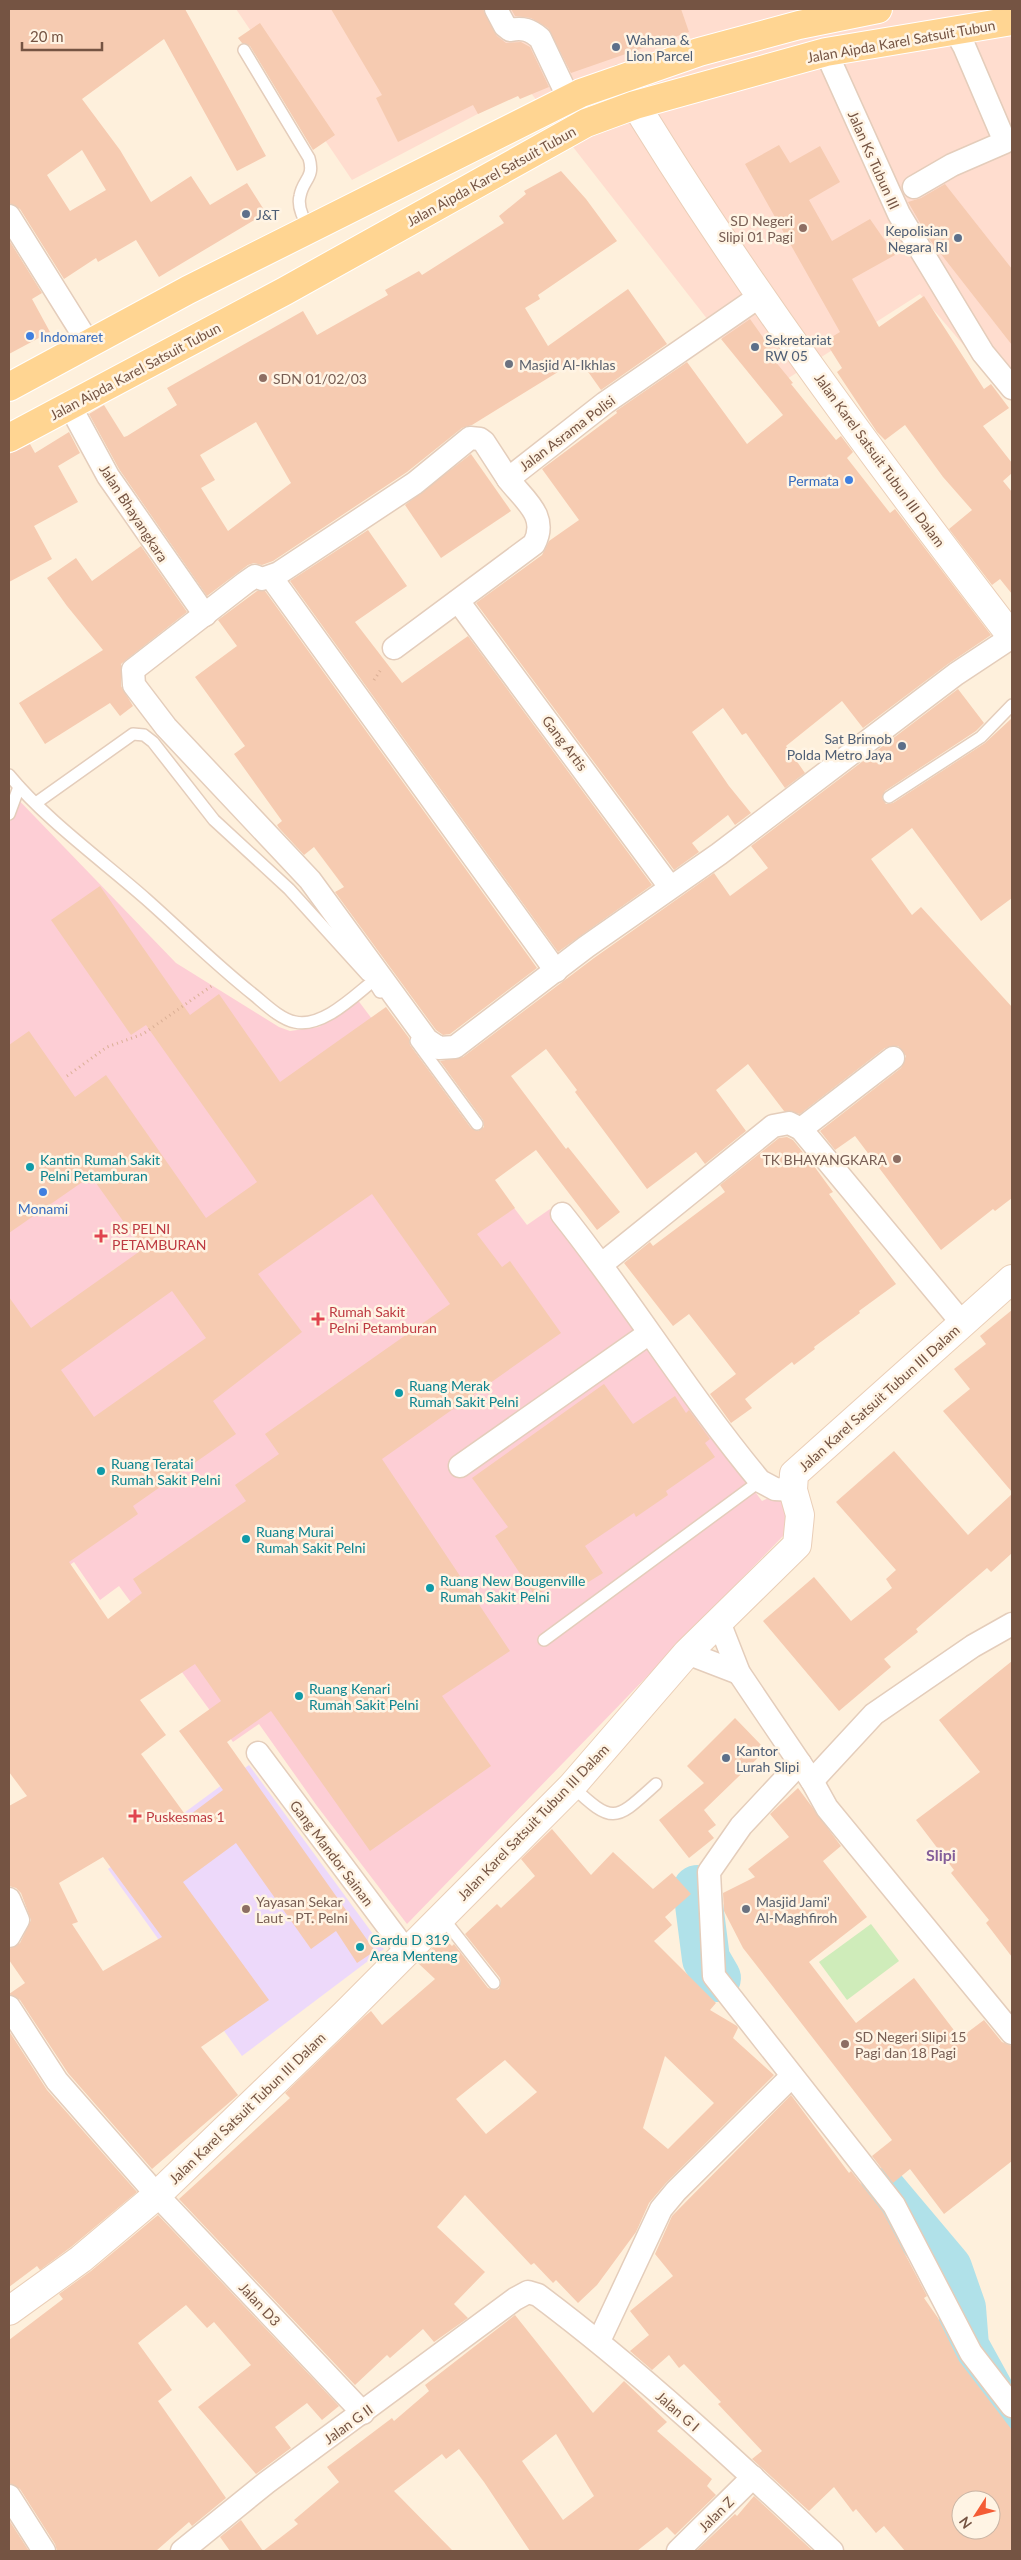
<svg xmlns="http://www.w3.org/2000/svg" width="1021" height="2560" viewBox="0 0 1021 2560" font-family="Lato,sans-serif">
	<rect width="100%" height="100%" fill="#fef0dc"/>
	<polygon fill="#ffddcf" points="236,9 1012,9 1012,402 920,294 765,393 527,88 352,180"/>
	<polygon fill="#edd9fa" points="249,1765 384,1949 242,2056 108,1869"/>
	<polygon fill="#fdced5" points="9,790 176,963 279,1027 290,1031 319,1027 357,999 527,1225 550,1209 694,1412 762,1501 781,1492 789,1511 786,1533 407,1924 317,1806 259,1724 233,1742 119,1586 100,1600 74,1562 9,1608"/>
	<polygon fill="#cfecba" points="871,1924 899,1961 847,2000 819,1962"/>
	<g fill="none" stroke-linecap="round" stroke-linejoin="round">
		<g stroke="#b0e1e9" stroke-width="48">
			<polyline points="697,1889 706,1959 717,1978"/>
			<polyline points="884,2192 948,2268 962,2308 965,2346 992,2395 1012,2421"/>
		</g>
	</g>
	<g fill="#f6cbb1" fill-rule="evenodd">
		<path d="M9 9H185L266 156 237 171 164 39 82 99 120 150 151 202 191 176 210 205 247 183 266 213 159 277 136 240 98 262 96 258 64 279 20 209 9 203ZM82 150 106 190 70 211 47 175Z"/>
		<polygon points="331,9 483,9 497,36 506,43 521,42 530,47 549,87 520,99 518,96 478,114 473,105 398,142 376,98 382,95"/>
		<polygon points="511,9 681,9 689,32 571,73 548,28 531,18 515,16"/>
		<polygon points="260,23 335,135 313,150 250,46 242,43 238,38"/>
		<polygon points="779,145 790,163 820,146 840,182 809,200 832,241 870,219 895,255 852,279 879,327 924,296 984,389 991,384 1009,408 983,426 1012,463 1012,473 1003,481 1012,492 1012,594 1000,579 992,585 949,529 972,510 943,477 905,425 885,440 877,432 837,372 842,368 825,341 840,332 745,164"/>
		<path d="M561 171 586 199 617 241 538 295 540 299 525 308 548 346 628 289 667 344 601 390 579 359 472 425 462 428 407 472 273 561 262 565 254 563 248 565 207 596 119 469 89 414 104 405 124 437 127 436 177 405 167 388 303 311 317 335 388 295 385 290 419 271 422 275 504 223 499 216 526 194 524 191ZM256 422 291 483 228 531 201 488 215 480 200 455Z"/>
		<polygon points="945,184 1012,269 1012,345 930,240 908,202 921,198"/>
		<polygon points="9,240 42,293 32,299 50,332 9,354"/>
		<polygon points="750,319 774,353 770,355 793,383 791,384 836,440 841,436 853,452 847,458 890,513 895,509 991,635 948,664 863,728 842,701 786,746 805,773 785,788 746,733 742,735 723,708 692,732 729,786 751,813 735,825 728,815 692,843 699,852 674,870 476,603 542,555 549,541 579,520 542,469 617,413 616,411 687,362 747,444 783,415 721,339"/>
		<polygon points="69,432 80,453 58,466 78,502 34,526 52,559 9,582 9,454 30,444 35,453"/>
		<polygon points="471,454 511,511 441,558 405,505"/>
		<polygon points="368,530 407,586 355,622 402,683 468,636 652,885 558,952 290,581"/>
		<polygon points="141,546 187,612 121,664 121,686 133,706 120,716 110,703 45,744 19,703 103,650 67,606 47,578 76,558 92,581"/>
		<polygon points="257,591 265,591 537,968 450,1034 443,1035 436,1030 335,892 344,887 314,847 304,855 279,828 277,825 282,821 234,754 245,746 195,677 237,646 218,620"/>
		<path d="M958 689 984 723 976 731 885 791 882 798 886 804 893 803 985 743 1012 718V898L981 921 912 828 871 859 912 915 921 907 1012 1007V1198L995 1211 993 1209 941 1250 855 1136 835 1150 820 1131 901 1068 906 1056 898 1046 885 1048 800 1114 784 1111 748 1064 716 1090 746 1131 705 1164 696 1152 647 1189 575 1092 577 1090 546 1049 511 1076 566 1149 568 1147 620 1212 597 1230 536 1150 495 1180 515 1208 477 1234 502 1267 510 1261 561 1333 382 1459 510 1651 442 1696 491 1766 370 1851 271 1711 227 1742 375 1951 357 1963 336 1931 311 1949 236 1843 183 1882 269 2000 201 2047 238 2095 152 2169 68 2073 20 2000 9 1994 25 1983 9 1960V1949L20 1943 31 1920 21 1893 16 1888 9 1886V1806L27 1796 9 1772V1297L31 1328 143 1249 91 1176 9 1233V1045L29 1031 75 1097 106 1075 206 1218 257 1182 146 1025 131 1035 51 920 100 886 190 1015 219 994 280 1082 386 1007 409 1038 410 1045 471 1128 478 1131 484 1127 483 1120 440 1061 463 1057 594 958 714 873 730 896 768 868 751 846ZM372 1194 450 1304 265 1434 279 1454 235 1485 246 1501 133 1579 142 1593 108 1619 69 1562 138 1514 133 1506 236 1434 213 1401 302 1332 258 1274ZM172 1291 206 1338 94 1417 61 1370ZM195 1664 221 1701 179 1731 223 1790 187 1817 141 1754 166 1735 140 1700ZM103 1857 162 1937 103 1971 72 1924 78 1922 59 1883Z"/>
		<polygon points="787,1137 793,1140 814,1166 833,1192 829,1194 896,1284 859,1311 860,1313 814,1347 815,1349 794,1365 792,1362 745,1399 752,1408 731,1423 710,1394 736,1374 689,1314 673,1326 624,1263 650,1242 653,1246 725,1192 720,1185 779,1138"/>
		<polygon points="1012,1310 1012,1492 943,1411 970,1389 954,1369 986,1344 980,1336"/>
		<polygon points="604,1384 633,1424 675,1396 686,1413 689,1410 710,1439 705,1443 715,1457 666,1491 668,1495 636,1517 634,1513 585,1546 603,1573 582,1586 573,1572 535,1596 495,1536 508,1527 472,1478"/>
		<polygon points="894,1451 968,1535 1012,1494 1012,1553 991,1572 987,1568 916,1629 918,1632 884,1659 891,1667 839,1711 763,1621 814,1577 851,1621 892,1588 886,1579 896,1570 836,1502"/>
		<polygon points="1012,1661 1012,1957 986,1923 989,1920 951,1873 954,1870 916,1820 980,1772 939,1720"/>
		<polygon points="735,1718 766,1750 704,1810 716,1825 708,1831 714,1838 689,1858 659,1820 704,1783 687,1766"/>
		<polygon points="798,1788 841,1846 823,1861 867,1917 809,1962 856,2023 914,1978 960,2038 984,2020 1002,2042 1012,2046 1012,2161 944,2214 910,2169 893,2183 872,2156 892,2140 743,1948 724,1911 723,1893 755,1877 748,1869 789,1837 770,1814"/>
		<path d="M552 1829 591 1875 613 1852 653 1889 672 1873 691 1894 665 1917 672 1925 654 1941 716 2003 710 2010 737 2026 738 2028 733 2038 774 2075 666 2183 649 2203 636 2232 597 2285 578 2303 556 2280 553 2283 534 2263 531 2265 465 2195 437 2227 485 2272 454 2304 468 2318 434 2342 423 2329 390 2358 387 2355 355 2385 179 2199 290 2098 285 2093 365 2016 371 2011 382 2025 435 1979 418 1963 443 1937 452 1946 454 1944 488 1988 495 1990 499 1989 501 1982 500 1978 465 1934 497 1904 501 1908 535 1876 521 1859ZM665 2056 714 2103 668 2149 643 2128ZM505 2060 537 2092 486 2134 456 2099Z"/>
		<polygon points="9,2031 47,2090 137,2192 71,2247 40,2270 37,2266 9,2287"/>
		<path d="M791 2095 849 2173 851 2171 883 2212 927 2296 924 2298 938 2318 959 2361 1012 2430V2551H905L884 2526 876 2533 856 2509 853 2512 834 2487 809 2511 752 2459 762 2451 718 2404 721 2402 684 2364 679 2368 669 2355 652 2370 630 2351 649 2335 630 2311 673 2276 655 2254 672 2216ZM961 2500H991V2530H961Z"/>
		<polygon points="158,2215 339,2406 322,2420 307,2403 275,2427 291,2448 256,2474 198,2407 251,2365 214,2322 207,2328 186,2305 138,2343 172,2390 158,2401 226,2498 192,2526 189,2522 156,2551 57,2551 55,2544 20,2489 9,2483 9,2340 63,2299 59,2294 91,2271"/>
		<path d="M515 2315 593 2413 624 2381 667 2422 657 2431 712 2479 707 2486 716 2495 675 2535 667 2527 637 2551H530L484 2482 459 2449 446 2459 442 2454 394 2491 453 2551H230L220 2537 241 2520 263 2551 298 2524 294 2520 339 2482 327 2467 392 2418 394 2421 429 2391 425 2385ZM556 2434 594 2496 563 2520 522 2461Z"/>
		<polygon points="754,2496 787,2527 813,2551 696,2551 735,2514 737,2516"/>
		<polygon points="9,2520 29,2551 9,2551"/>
	</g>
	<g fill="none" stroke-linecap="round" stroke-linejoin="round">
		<g stroke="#e4cdbb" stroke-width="14">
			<g id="lane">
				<path d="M244 50 309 158C315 178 303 179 300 196 297 207 304 220 310 229"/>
				<path d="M9 775C45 819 103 861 146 899 182 931 216 965 254 995 265 1004 280 1019 295 1022 322 1028 353 997 373 981L380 992"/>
				<polyline points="889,797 981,737 1012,705"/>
				<polyline points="36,803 133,734 144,735 153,742 214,820 289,889 367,975"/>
				<polyline points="9,814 19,787"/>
				<polyline points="416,1041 477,1124"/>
				<polyline points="544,1640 760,1481"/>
				<path d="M572 1786C614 1826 616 1820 656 1784"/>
				<polyline points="442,1917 494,1983"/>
			</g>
		</g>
		<g stroke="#e4cdbb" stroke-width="25">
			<g id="street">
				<path d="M496 9 505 26 510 30C523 27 530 30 540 38L569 99 579 113"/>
				<polyline points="826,52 899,214 983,353 1012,388"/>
				<polyline points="914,187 952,165 1005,142 964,46 955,30"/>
				<polyline points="9,216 89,344"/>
				<polyline points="70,406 108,476 205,615"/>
				<polyline points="508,479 484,442 480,439 470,438 415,483 279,573 262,579 255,576 245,583 133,670 134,685 166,727 310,880 427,1040 439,1048 455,1047 586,947 719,854 956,674 1012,637"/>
				<polyline points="271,577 556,971"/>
				<polyline points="458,601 670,887"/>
				<path d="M394 648 534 544C549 516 524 500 508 479L605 403 760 296"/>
				<polyline points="801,1129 893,1058"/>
				<path d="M562 1214C631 1300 689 1396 760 1481L775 1489 793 1490"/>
				<polyline points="602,1264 773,1126 789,1123 801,1129 963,1324"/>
				<polyline points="460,1466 648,1334"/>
				<polyline points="719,1622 739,1673 812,1781 827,1808 1012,2033"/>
				<polyline points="687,1653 739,1673"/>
				<polyline points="258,1753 407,1952"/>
				<polyline points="800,1763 741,1826 709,1872 714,1976 894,2205 971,2353 1012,2406"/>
				<polyline points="812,1781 874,1714 973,1646 1012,1624"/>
				<polyline points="9,1899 18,1920 9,1936"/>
				<polyline points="9,2007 57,2081 157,2195 363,2413"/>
				<polyline points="599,2341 661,2209 676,2191 792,2076"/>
				<polyline points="9,2496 44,2551"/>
				<path d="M182 2551 266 2483 515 2299 528 2292 538 2295C642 2373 737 2462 832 2551"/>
				<polyline points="678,2551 753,2477"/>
			</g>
		</g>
		<g stroke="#eaceb7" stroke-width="30">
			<g id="secondary">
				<path d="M620 79C737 274 874 457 1012 637"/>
				<polyline points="9,2311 81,2259 157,2195 345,2014 572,1786 687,1653 797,1545 800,1515 793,1490 794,1474 1012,1279"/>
			</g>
		</g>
		<g stroke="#fff" stroke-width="30">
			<g id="primary">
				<polyline points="9,387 188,290 581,93 699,52 799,25 878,9"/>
				<polyline points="9,438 285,291 586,123 635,105 826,52 1012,21"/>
			</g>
		</g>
		<g stroke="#daaf95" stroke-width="3" stroke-dasharray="1 4" stroke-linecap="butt">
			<polyline points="374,680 382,668"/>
			<polyline points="67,1076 107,1047 143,1034 213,985"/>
		</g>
		<use href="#lane" stroke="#fff" stroke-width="11"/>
		<use href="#street" stroke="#fff" stroke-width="22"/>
		<use href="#secondary" stroke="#fff" stroke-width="28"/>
		<use href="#primary" stroke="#ffd592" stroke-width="28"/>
	</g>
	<g fill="#5c6f8a" stroke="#fff4e4" stroke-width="2">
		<circle cx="616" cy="47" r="5"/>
		<circle cx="246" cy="214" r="5"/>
		<circle cx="958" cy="238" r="5"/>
		<circle cx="755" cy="347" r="5"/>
		<circle cx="902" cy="746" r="5"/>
		<circle cx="726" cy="1758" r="5"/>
	</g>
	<g fill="#8d6e63" stroke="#fff4e4" stroke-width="2">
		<circle cx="803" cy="228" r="5"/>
		<circle cx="263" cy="378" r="5"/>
		<circle cx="897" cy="1159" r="5"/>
		<circle cx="246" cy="1909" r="5"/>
		<circle cx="845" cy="2044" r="5"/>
	</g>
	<g fill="#3f7fe0" stroke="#fff4e4" stroke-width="2">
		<circle cx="30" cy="336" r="5"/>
		<circle cx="849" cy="480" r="5"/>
		<circle cx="43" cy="1192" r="5"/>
	</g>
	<g fill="#6b7280" stroke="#fff4e4" stroke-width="2">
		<circle cx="509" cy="364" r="5"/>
		<circle cx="746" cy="1909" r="5"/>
	</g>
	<g fill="#0f9aa8" stroke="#fff4e4" stroke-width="2">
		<circle cx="30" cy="1167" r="5"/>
		<circle cx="399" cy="1393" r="5"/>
		<circle cx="101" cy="1471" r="5"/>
		<circle cx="246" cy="1539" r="5"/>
		<circle cx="430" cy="1588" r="5"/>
		<circle cx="299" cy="1696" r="5"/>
		<circle cx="360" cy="1947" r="5"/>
	</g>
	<g fill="#e0444e" stroke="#fff4e4" stroke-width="2">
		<path d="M98.5 1228.5h5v5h5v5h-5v5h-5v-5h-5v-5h5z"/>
		<path d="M315.5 1311.5h5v5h5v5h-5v5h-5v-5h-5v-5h5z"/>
		<path d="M132.5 1808.5h5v5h5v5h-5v5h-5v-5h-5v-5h5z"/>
	</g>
	<g text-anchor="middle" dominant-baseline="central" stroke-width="5" stroke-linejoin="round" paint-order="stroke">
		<g font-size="14" fill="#4e5e75" stroke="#fff4e4" text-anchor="start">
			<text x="626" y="39">Wahana &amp;<tspan x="626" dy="16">Lion Parcel</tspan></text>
			<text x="256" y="214">J&amp;T</text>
			<text x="948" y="230" text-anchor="end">Kepolisian<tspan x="948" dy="16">Negara RI</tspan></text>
			<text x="765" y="339">Sekretariat<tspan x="765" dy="16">RW 05</tspan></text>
			<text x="892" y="738" text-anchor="end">Sat Brimob<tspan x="892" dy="16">Polda Metro Jaya</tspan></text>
			<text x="736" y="1750">Kantor<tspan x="736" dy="16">Lurah Slipi</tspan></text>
		</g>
		<g font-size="14" fill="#755443" stroke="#fff4e4">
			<text transform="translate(901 41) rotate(-10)">Jalan Aipda Karel Satsuit Tubun</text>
			<text transform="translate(874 160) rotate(66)">Jalan Ks Tubun III</text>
			<text transform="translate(491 176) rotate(-29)">Jalan Aipda Karel Satsuit Tubun</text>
			<text transform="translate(135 371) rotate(-28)">Jalan Aipda Karel Satsuit Tubun</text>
			<text transform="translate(567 433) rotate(-37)">Jalan Asrama Polisi</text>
			<text transform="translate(880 460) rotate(54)">Jalan Karel Satsuit Tubun III Dalam</text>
			<text transform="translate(134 513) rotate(57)">Jalan Bhayangkara</text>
			<text transform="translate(565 743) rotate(53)">Gang Artis</text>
			<text transform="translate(879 1398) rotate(-42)">Jalan Karel Satsuit Tubun III Dalam</text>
			<text transform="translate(533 1822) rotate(-46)">Jalan Karel Satsuit Tubun III Dalam</text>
			<text transform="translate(332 1853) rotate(53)">Gang Mandor Sainan</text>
			<text transform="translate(247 2108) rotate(-44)">Jalan Karel Satsuit Tubun III Dalam</text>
			<text transform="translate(260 2304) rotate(47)">Jalan D3</text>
			<text transform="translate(678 2411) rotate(41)">Jalan G I</text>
			<text transform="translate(348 2424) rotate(-36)">Jalan G II</text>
			<text transform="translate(716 2514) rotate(-45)">Jalan Z</text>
		</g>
		<g font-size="14" fill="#785e54" stroke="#fff4e4" text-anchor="start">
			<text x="793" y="220" text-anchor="end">SD Negeri<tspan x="793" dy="16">Slipi 01 Pagi</tspan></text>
			<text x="273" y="378">SDN 01/02/03</text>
			<text x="887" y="1159" text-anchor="end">TK BHAYANGKARA</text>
			<text x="256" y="1901">Yayasan Sekar<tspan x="256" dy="16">Laut - PT. Pelni</tspan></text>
			<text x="855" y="2036">SD Negeri Slipi 15<tspan x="855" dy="16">Pagi dan 18 Pagi</tspan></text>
		</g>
		<g font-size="14" fill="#366cbe" stroke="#fff4e4" text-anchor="start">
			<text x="40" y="336">Indomaret</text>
			<text x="839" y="480" text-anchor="end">Permata</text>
			<text x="43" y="1208" text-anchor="middle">Monami</text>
		</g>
		<g font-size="14" fill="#5b616d" stroke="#fff4e4" text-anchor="start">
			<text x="519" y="364">Masjid Al-Ikhlas</text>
			<text x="756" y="1901">Masjid Jami'<tspan x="756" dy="16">Al-Maghfiroh</tspan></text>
		</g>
		<g font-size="14" fill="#0d838f" stroke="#fff4e4" text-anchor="start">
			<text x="40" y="1159">Kantin Rumah Sakit<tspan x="40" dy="16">Pelni Petamburan</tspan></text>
			<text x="409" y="1385">Ruang Merak<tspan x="409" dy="16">Rumah Sakit Pelni</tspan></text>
			<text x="111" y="1463">Ruang Teratai<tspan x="111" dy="16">Rumah Sakit Pelni</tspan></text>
			<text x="256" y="1531">Ruang Murai<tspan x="256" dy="16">Rumah Sakit Pelni</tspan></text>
			<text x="440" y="1580">Ruang New Bougenville<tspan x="440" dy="16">Rumah Sakit Pelni</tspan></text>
			<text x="309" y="1688">Ruang Kenari<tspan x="309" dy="16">Rumah Sakit Pelni</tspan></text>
			<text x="370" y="1939">Gardu D 319<tspan x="370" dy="16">Area Menteng</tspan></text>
		</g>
		<g font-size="14" fill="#be3a42" stroke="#fff4e4" text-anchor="start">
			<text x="112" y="1228">RS PELNI<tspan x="112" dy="16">PETAMBURAN</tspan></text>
			<text x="329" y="1311">Rumah Sakit<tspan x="329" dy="16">Pelni Petamburan</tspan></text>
			<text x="146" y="1816">Puskesmas 1</text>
		</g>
		<g font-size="16" font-weight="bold" fill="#845e99" stroke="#fff4e4">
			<text x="941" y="1854">Slipi</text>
		</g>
	</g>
	<rect width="1021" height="2560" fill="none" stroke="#755443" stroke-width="20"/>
	<g transform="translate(976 2515) rotate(234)"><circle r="24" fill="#fff4e4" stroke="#c8b4a4"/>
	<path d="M0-4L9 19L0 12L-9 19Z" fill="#f45c35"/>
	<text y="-8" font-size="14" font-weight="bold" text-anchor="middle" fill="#755443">N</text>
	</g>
	<path d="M22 42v8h80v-8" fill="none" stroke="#755443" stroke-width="2.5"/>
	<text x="30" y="42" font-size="15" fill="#755443" stroke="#fff4e4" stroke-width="4" paint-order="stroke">20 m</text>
</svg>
